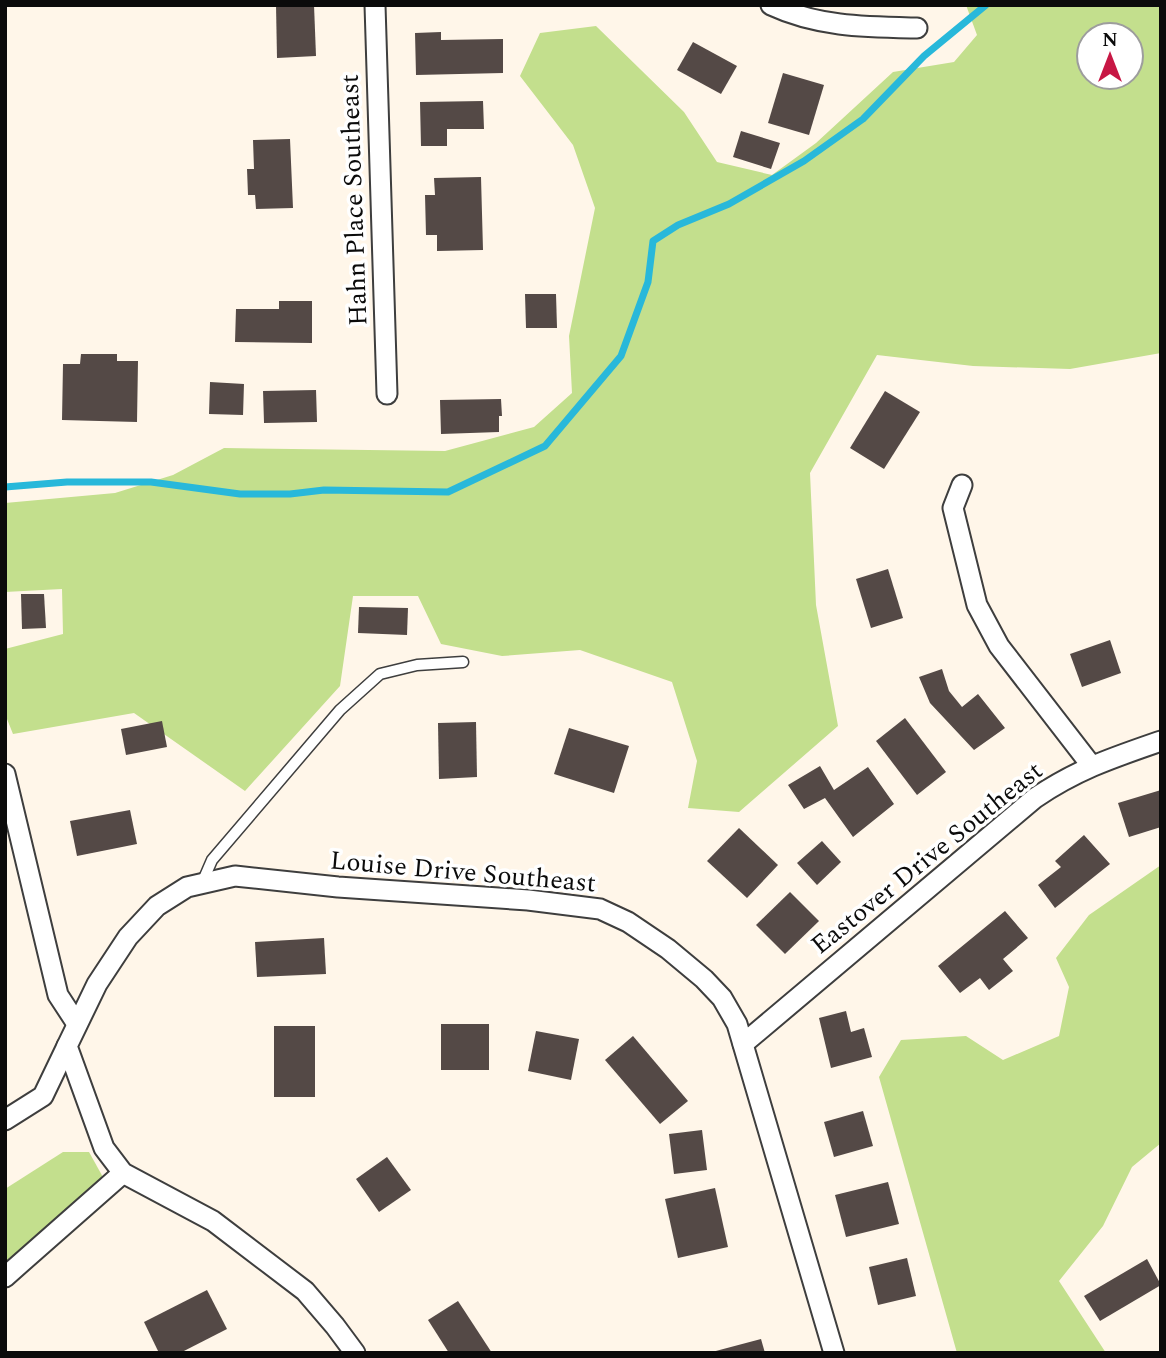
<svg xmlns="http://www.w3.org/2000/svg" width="1166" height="1358" viewBox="0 0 1166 1358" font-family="Spectral,serif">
	<rect width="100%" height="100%" fill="#fff6e9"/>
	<g fill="#c3df8d" fill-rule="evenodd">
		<path d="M966 5H1161V353L1070 369 973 366 877 355 810 473 816 605 838 726 739 812 688 808 697 761 672 682 580 650 502 656 441 644 418 596H353L340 686 245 791 134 713 13 734 5 714V649L63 634 62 589 5 592V503L115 493 173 475 224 448 445 451 534 427 572 393 569 336 595 208 573 145 520 76 540 33 596 26 684 112 717 162 772 175 816 143 893 72 954 62 977 35ZM1089 35H1131V77H1089Z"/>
		<polygon points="1161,865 1161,1143 1132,1167 1103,1226 1059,1281 1106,1353 957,1353 879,1077 901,1040 966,1036 1003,1060 1059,1036 1069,987 1056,958 1089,915"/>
		<polygon points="63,1152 89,1152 104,1179 5,1265 5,1189"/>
	</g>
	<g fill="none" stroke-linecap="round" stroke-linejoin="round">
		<polyline stroke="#28b8da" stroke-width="7" points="5,487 67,482 151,482 240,494 290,494 324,490 448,492 545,446 621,356 648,282 653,241 678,225 729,204 804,161 863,119 924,56 986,5"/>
	</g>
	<g fill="#544946">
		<polygon points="276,5 314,5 316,56 277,58"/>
		<polygon points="441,32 441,40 503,39 503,73 416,75 415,33"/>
		<polygon points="693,42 737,66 721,94 677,70"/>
		<polygon points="783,73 824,85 809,135 768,123"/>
		<polygon points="483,101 484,129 447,129 447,146 421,146 420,102"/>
		<polygon points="741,131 780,143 771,169 733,157"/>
		<polygon points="290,139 293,208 256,209 255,195 248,195 247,169 254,169 253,140"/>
		<polygon points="481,177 483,250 437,251 437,235 426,235 425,195 435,195 434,178"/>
		<polygon points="525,294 556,294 557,328 526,328"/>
		<polygon points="279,301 312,301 312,343 235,342 236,309 279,309"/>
		<polygon points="81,354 117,354 117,361 138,361 137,422 62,420 63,364 80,364"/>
		<polygon points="210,382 244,384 243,415 209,414"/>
		<polygon points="316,390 317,422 264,423 263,391"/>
		<polygon points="885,391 920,412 884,469 850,448"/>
		<polygon points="501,399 502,416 499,416 499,432 441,434 440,400"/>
		<polygon points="888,569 903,618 871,628 856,579"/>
		<polygon points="21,594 44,594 46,628 22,629"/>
		<polygon points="359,607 408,608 407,635 358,633"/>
		<polygon points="1110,640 1121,673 1082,687 1070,654"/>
		<polygon points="942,669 949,691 962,707 978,694 1005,728 974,750 930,703 919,677"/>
		<polygon points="905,718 946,772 917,795 876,741"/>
		<polygon points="162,721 167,747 126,755 121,729"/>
		<polygon points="476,722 477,777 439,779 438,723"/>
		<polygon points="569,728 629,746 614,793 554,774"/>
		<polygon points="820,766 834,790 868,767 894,804 853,837 825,798 804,809 788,785"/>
		<polygon points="1161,790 1161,827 1129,837 1118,803"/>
		<polygon points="130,810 137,844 77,856 70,821"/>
		<polygon points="739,828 778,865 747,898 707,861"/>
		<polygon points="1084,835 1110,864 1055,908 1038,885 1061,867 1055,861"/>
		<polygon points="822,841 841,862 817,885 797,863"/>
		<polygon points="790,892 819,921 785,954 756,925"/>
		<polygon points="1005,911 1028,938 1003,959 1013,971 989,990 980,978 960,993 938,966"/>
		<polygon points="324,938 326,974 257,977 255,942"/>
		<polygon points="846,1011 851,1032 864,1028 872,1057 831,1068 819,1018"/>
		<rect x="441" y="1024" width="48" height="46"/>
		<rect x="274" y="1026" width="41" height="71"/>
		<polygon points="536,1031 579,1039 571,1080 528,1071"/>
		<polygon points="633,1036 688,1101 660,1124 605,1060"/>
		<polygon points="863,1111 873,1146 834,1157 824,1122"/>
		<polygon points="702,1130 707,1170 674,1174 669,1134"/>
		<polygon points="387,1157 411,1190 379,1212 356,1179"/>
		<polygon points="888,1182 899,1224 846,1237 835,1195"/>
		<polygon points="715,1188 728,1247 678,1258 665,1199"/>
		<polygon points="907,1258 916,1296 878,1305 869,1267"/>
		<polygon points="1147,1259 1161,1285 1100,1321 1084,1296"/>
		<polygon points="207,1290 227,1329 180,1353 159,1353 144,1322"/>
		<polygon points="458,1301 492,1353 449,1353 428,1320"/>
		<polygon points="761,1339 765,1353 713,1353 712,1352"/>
	</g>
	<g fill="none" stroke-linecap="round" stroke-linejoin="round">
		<g stroke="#3e3e3e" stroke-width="13">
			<polyline id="lane" points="202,883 212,860 340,710 380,674 417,665 463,662"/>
		</g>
		<g stroke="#3e3e3e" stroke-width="23">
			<g id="street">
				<polyline points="375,5 387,394"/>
				<path d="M771 5C818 27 866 27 917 28"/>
				<polyline points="962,485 953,508 977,605 999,646 1091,765"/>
				<polyline points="5,774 58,995 77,1024"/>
				<path d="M743 1044 1035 798C1078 769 1112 758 1161 741"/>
				<polyline points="5,1120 43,1096 67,1046"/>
				<polyline points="5,1277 123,1173"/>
				<polyline points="355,1353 335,1326 305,1291 213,1221 123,1173 104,1148 67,1046 97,984 128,937 157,906 187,887 235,876 338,887 528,900 600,909 628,922 668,949 704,979 722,998 737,1024 834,1353"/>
			</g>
		</g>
		<use href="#lane" stroke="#fff" stroke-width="10"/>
		<use href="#street" stroke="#fff" stroke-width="19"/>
	</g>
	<g text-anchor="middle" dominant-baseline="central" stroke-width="7" stroke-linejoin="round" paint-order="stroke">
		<g font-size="26" fill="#0b0b0b" stroke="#fff">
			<text transform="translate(354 200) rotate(-92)">Hahn Place Southeast</text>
			<text transform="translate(927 858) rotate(-39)">Eastover Drive Southeast</text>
			<text transform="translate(463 872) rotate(5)">Louise Drive Southeast</text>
		</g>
	</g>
	<rect width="1166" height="1358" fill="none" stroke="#0b0b0b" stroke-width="14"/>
	<g transform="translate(1110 56)"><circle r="33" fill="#ffffff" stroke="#9d9d9d" stroke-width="2"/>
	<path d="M0-5L12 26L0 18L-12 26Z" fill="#c71744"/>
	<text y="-10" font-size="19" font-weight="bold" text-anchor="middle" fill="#0b0b0b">N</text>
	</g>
</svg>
